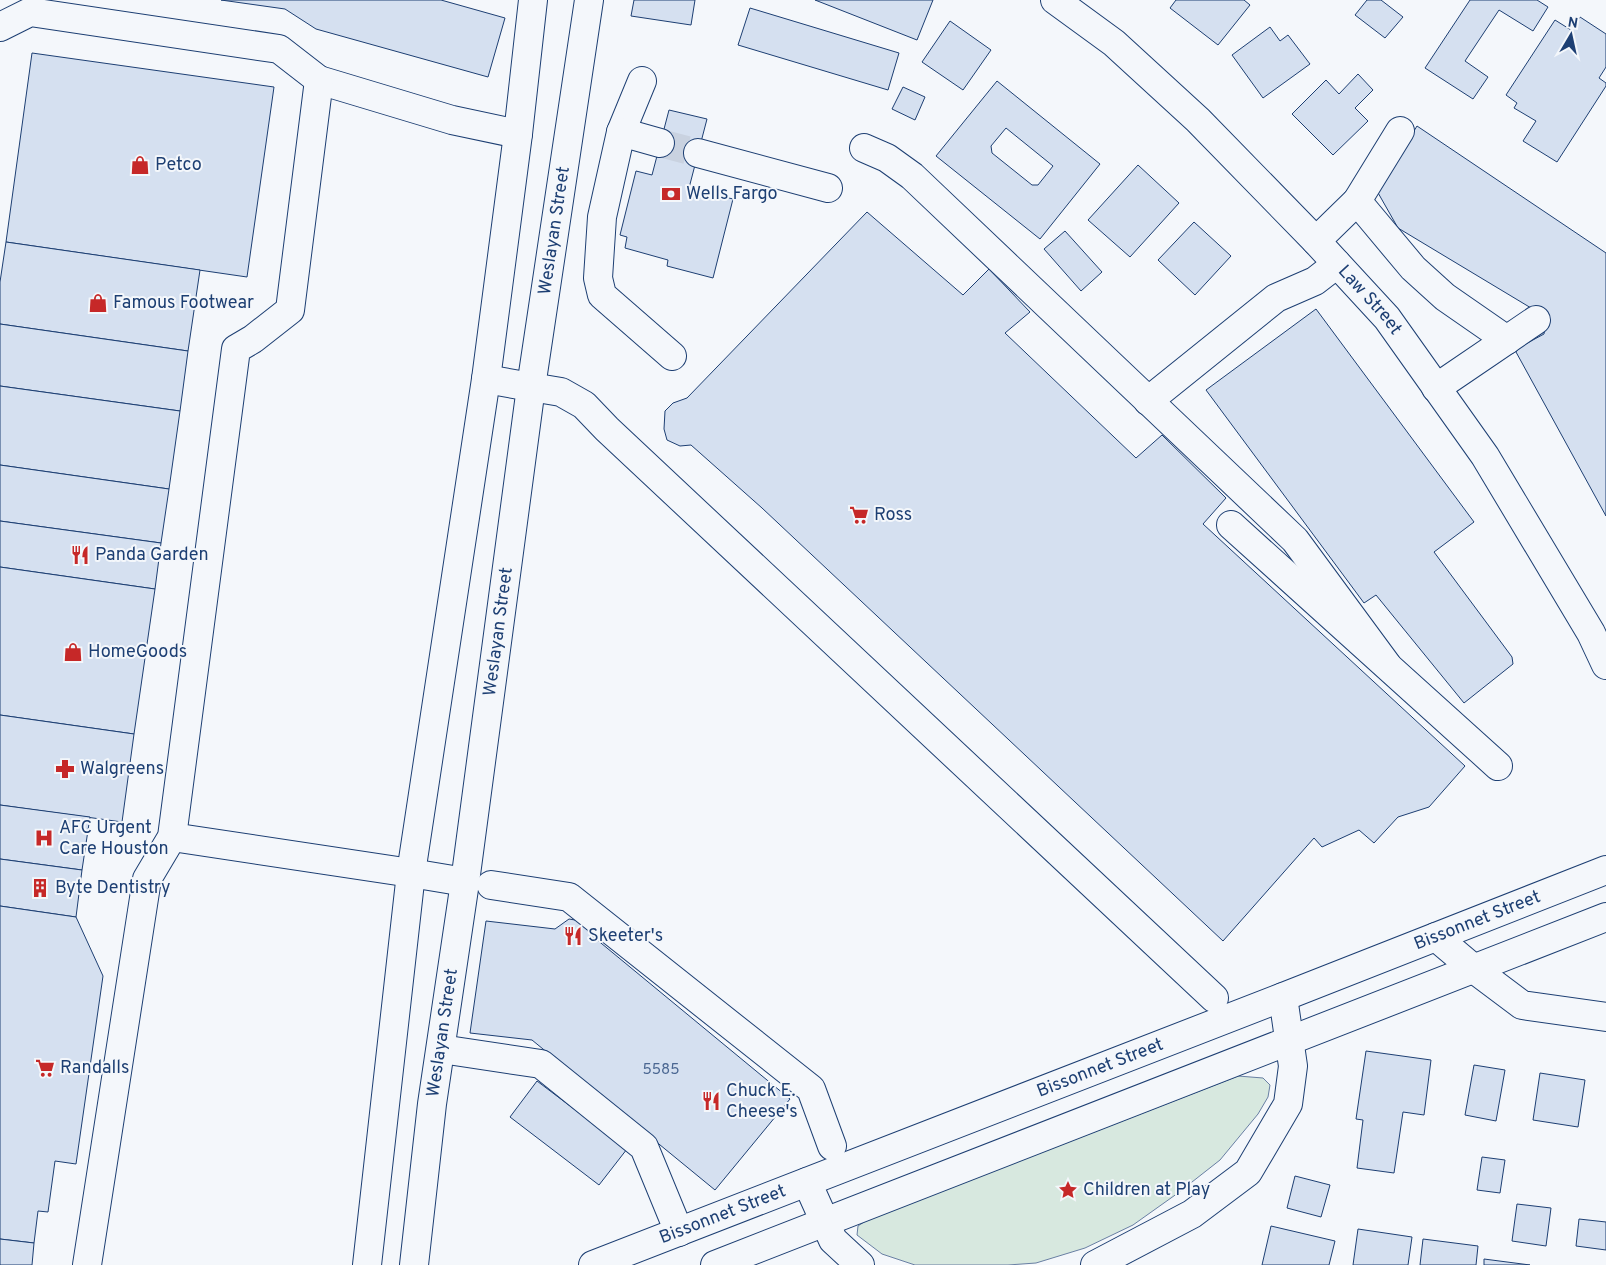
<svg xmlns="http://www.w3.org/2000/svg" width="1606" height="1265" viewBox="0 0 1606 1265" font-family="Overpass,sans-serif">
	<rect width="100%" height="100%" fill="#f4f7fb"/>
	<polygon fill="#d7e8df" stroke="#687fa3" points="1238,1076 1263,1078 1270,1085 1268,1097 1258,1114 1220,1160 1178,1193 1133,1225 1085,1248 1036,1263 1008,1265 915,1265 882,1254 857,1235 858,1226 867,1220"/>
	<g fill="#d5e0f0" stroke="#1d3f73" fill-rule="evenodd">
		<polygon points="221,0 441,0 505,18 488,77 316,29 285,9"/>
		<polygon points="634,0 695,0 691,25 631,16"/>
		<polygon points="815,0 933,0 917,40"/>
		<polygon points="1176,0 1244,0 1250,5 1218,45 1170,8"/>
		<polygon points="1367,0 1381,0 1403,17 1385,38 1355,15"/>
		<polygon points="1470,0 1537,0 1548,7 1533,31 1499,10 1465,61 1488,77 1473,99 1425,68"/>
		<polygon points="750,8 899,53 888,90 738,45"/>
		<polygon points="1580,17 1606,34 1606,67 1599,78 1606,83 1606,86 1557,162 1523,141 1536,121 1514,108 1517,103 1506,95 1555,20 1571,30"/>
		<polygon points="950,21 991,50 963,90 922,62"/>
		<polygon points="1270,27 1280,41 1288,35 1310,64 1263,98 1232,55"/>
		<polygon points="32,53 274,87 247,277 6,242"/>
		<polygon points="1358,74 1373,90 1355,108 1368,121 1333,155 1292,114 1326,80 1339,94"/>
		<path d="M997 81 1100 164 1040 239 936 156ZM1006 128 1053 166 1038 185H1032L992 153 991 146Z"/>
		<polygon points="903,87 925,97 915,120 892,109"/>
		<polygon points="669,110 707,119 689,188 733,199 713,278 667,266 668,260 625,248 627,237 620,235 636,171 652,175"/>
		<polygon points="1417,126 1606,253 1606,516 1516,352 1518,348 1544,334 1546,317 1398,228 1377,191"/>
		<polygon points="1138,165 1179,203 1130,257 1088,220"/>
		<polygon points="867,212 963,295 989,269 1030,312 1005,333 1136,458 1162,435 1226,498 1203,524 1465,766 1429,807 1398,817 1374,843 1359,830 1322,847 1314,838 1223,941 762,508 691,445 680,446 667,440 664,429 665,411 673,403 687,398"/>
		<polygon points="1194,222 1231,256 1195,295 1158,260"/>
		<polygon points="1065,231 1102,272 1081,291 1044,249"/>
		<polygon points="6,242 200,270 188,351 0,324 0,282"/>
		<polygon points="1316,309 1474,522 1434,552 1512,657 1513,664 1464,703 1376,595 1364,603 1206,390"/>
		<polygon points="0,324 188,351 180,411 0,386"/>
		<polygon points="0,386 180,411 169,489 0,465"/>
		<polygon points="0,465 169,489 161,543 0,521"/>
		<polygon points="0,521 161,543 155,589 0,567"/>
		<polygon points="0,567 155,589 134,734 0,715"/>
		<polygon points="0,715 134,734 122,822 0,805"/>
		<polygon points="0,805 90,817 82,870 0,859"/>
		<polygon points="0,859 82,870 76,917 0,906"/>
		<polygon points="0,906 76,917 103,976 76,1164 55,1161 48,1212 38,1211 34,1243 0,1239"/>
		<polygon points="569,919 581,921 590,934 790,1099 715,1190 532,1040 470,1033 486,921 555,929"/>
		<polygon points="1366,1051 1431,1060 1424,1115 1403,1112 1394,1173 1357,1168 1363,1120 1356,1119"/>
		<polygon points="1474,1065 1505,1070 1496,1121 1465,1115"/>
		<polygon points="1540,1073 1585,1080 1578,1127 1533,1120"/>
		<polygon points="537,1081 627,1149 599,1185 510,1117"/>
		<polygon points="1482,1157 1505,1160 1500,1193 1477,1190"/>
		<polygon points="1295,1176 1330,1185 1321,1217 1287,1208"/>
		<polygon points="1517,1204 1551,1208 1546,1246 1512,1241"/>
		<polygon points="1579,1219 1606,1222 1606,1250 1576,1246"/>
		<polygon points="1271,1226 1335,1241 1329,1265 1262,1265"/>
		<polygon points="1358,1229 1412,1237 1408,1265 1353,1265"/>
		<polygon points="0,1239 34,1243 32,1265 0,1265"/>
		<polygon points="1423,1239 1478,1246 1476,1265 1420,1265"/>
		<polygon points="1484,1259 1530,1265 1484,1265"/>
	</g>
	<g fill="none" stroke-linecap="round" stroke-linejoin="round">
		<polyline stroke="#c9d2e0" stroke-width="28" stroke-dasharray="28 14" stroke-linecap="butt" points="660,143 698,153"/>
		<g stroke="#1d3f73" stroke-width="30">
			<g id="minor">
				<path id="s1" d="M1055 0 1114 43 1198 120 1316 241 1387 318 1485 456 1591 633 1606 665"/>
				<polyline points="0,27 30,12 279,49 319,80 452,120 518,134"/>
				<polyline points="642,81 621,132 602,217 598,278 602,295 672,356"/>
				<polyline points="621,132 660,143"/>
				<polyline points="864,148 887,158 912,176 1295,540 1387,665"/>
				<polyline points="698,153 828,188"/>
				<polyline points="1357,201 1413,268 1445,297 1507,340"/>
				<polyline points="1316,241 1357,201 1400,131"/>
				<polyline points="531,387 561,392 584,405 607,429 1214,998"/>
				<polyline points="1436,388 1536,320"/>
				<polyline points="1148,401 1276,298 1315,281 1337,264"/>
				<polyline points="1231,525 1498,766"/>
				<polyline points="172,837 411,873"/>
				<polyline points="491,885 569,897 811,1089 832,1146"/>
				<polyline points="1436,937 1474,969 1522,1005 1606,1017"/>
				<polyline points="441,1049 541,1064 644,1147 679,1232"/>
				<polyline points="807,1182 833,1240 860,1265"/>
				<polyline points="87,1265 147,879 172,837 236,349 253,339 290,310 319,80"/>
				<polyline points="1095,1265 1192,1214 1248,1172 1288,1104 1293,1066 1283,997"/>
			</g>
		</g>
		<g stroke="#1d3f73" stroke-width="30">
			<g id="major">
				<polyline points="486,379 531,387"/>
				<polyline points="411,873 465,882"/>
				<polyline points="367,1265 411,873 486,379 518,134 533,0"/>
				<path id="s2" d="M414 1265 432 1104 465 882 531 387 589 0"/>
				<path id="s3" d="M593 1265 1283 997 1606 870"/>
				<polyline points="715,1265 1606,917"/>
			</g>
		</g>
		<use href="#minor" stroke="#f4f7fb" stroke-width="28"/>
		<use href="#major" stroke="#f4f7fb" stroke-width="28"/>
	</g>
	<defs>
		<g id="shop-bare" transform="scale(1.5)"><path d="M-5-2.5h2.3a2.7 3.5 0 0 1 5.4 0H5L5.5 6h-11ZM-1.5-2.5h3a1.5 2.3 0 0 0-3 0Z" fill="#c62828" stroke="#f4f7fb" stroke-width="2.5" paint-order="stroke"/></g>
		<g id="bank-bare" transform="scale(1.5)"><path d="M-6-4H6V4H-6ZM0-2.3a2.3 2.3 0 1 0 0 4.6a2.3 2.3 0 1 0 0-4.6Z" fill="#c62828" stroke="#f4f7fb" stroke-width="2.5" paint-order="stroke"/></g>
		<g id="supermarket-bare" transform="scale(1.5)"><path d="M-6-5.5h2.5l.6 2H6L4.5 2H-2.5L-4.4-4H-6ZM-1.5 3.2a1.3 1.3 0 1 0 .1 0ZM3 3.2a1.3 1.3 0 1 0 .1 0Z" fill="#c62828" stroke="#f4f7fb" stroke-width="2.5" paint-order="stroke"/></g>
		<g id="restaurant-bare" transform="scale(1.5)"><path d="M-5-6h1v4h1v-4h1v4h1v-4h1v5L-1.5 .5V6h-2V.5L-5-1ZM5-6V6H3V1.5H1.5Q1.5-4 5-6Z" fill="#c62828" stroke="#f4f7fb" stroke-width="2.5" paint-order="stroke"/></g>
		<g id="pharmacy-bare" transform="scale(1.5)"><path d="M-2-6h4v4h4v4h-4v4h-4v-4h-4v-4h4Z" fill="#c62828" stroke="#f4f7fb" stroke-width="2.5" paint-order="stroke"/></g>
		<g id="hospital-bare" transform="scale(1.5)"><path d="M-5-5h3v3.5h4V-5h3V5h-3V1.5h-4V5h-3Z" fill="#c62828" stroke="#f4f7fb" stroke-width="2.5" paint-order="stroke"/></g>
		<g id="building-bare" transform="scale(1.5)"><path d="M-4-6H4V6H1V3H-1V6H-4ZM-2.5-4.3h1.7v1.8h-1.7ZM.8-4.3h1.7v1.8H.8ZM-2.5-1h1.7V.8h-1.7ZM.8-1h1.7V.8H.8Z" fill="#c62828" stroke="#f4f7fb" stroke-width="2.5" paint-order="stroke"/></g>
		<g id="sight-bare" transform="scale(1.5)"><path d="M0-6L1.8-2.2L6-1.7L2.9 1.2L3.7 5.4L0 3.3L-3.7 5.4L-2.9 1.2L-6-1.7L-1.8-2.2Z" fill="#c62828" stroke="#f4f7fb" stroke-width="2.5" paint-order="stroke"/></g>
	</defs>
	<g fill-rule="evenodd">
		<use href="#shop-bare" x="140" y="165"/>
		<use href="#bank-bare" x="671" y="194"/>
		<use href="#shop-bare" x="98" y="303"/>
		<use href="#supermarket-bare" x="859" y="515"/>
		<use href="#restaurant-bare" x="80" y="555"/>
		<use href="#shop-bare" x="73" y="652"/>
		<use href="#pharmacy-bare" x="65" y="769"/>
		<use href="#hospital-bare" x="44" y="838"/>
		<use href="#building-bare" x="40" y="888"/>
		<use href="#restaurant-bare" x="573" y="936"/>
		<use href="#supermarket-bare" x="45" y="1068"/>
		<use href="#restaurant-bare" x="711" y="1101"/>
		<use href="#sight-bare" x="1068" y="1190"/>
	</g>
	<g text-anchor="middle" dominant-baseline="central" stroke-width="4" stroke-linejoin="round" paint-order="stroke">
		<g font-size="15" fill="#4b6792">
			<text x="661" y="1070">5585</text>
		</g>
		<g font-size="18" fill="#1d3f73" stroke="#f4f7fb" text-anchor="start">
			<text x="155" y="165">Petco</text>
			<text x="686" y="194">Wells Fargo</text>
			<text x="113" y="303">Famous Footwear</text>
			<text x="874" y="515">Ross</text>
			<text x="95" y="555">Panda Garden</text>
			<text x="88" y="652">HomeGoods</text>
			<text x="80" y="769">Walgreens</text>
			<text x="59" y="828">AFC Urgent<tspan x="59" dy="21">Care Houston</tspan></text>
			<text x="55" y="888">Byte Dentistry</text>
			<text x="588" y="936">Skeeter's</text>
			<text x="60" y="1068">Randalls</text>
			<text x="726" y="1091">Chuck E.<tspan x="726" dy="21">Cheese's</tspan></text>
			<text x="1083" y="1190">Children at Play</text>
		</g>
		<g font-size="18" fill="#1d3f73" stroke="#f4f7fb">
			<text stroke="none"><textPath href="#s2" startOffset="1044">Weslayan Street</textPath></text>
			<text stroke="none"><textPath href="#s1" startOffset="436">Law Street</textPath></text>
			<text stroke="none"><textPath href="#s2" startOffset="639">Weslayan Street</textPath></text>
			<text stroke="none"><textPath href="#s3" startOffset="949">Bissonnet Street</textPath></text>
			<text stroke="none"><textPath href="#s2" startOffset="234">Weslayan Street</textPath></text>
			<text stroke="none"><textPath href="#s3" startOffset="544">Bissonnet Street</textPath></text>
			<text stroke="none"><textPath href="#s3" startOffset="139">Bissonnet Street</textPath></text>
		</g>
	</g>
	<g transform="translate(1571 35) rotate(9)" stroke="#f4f7fb" stroke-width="4" paint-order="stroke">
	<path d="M0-4L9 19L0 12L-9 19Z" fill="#1d3f73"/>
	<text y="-8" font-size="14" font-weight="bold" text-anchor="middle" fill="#1d3f73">N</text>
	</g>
</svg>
